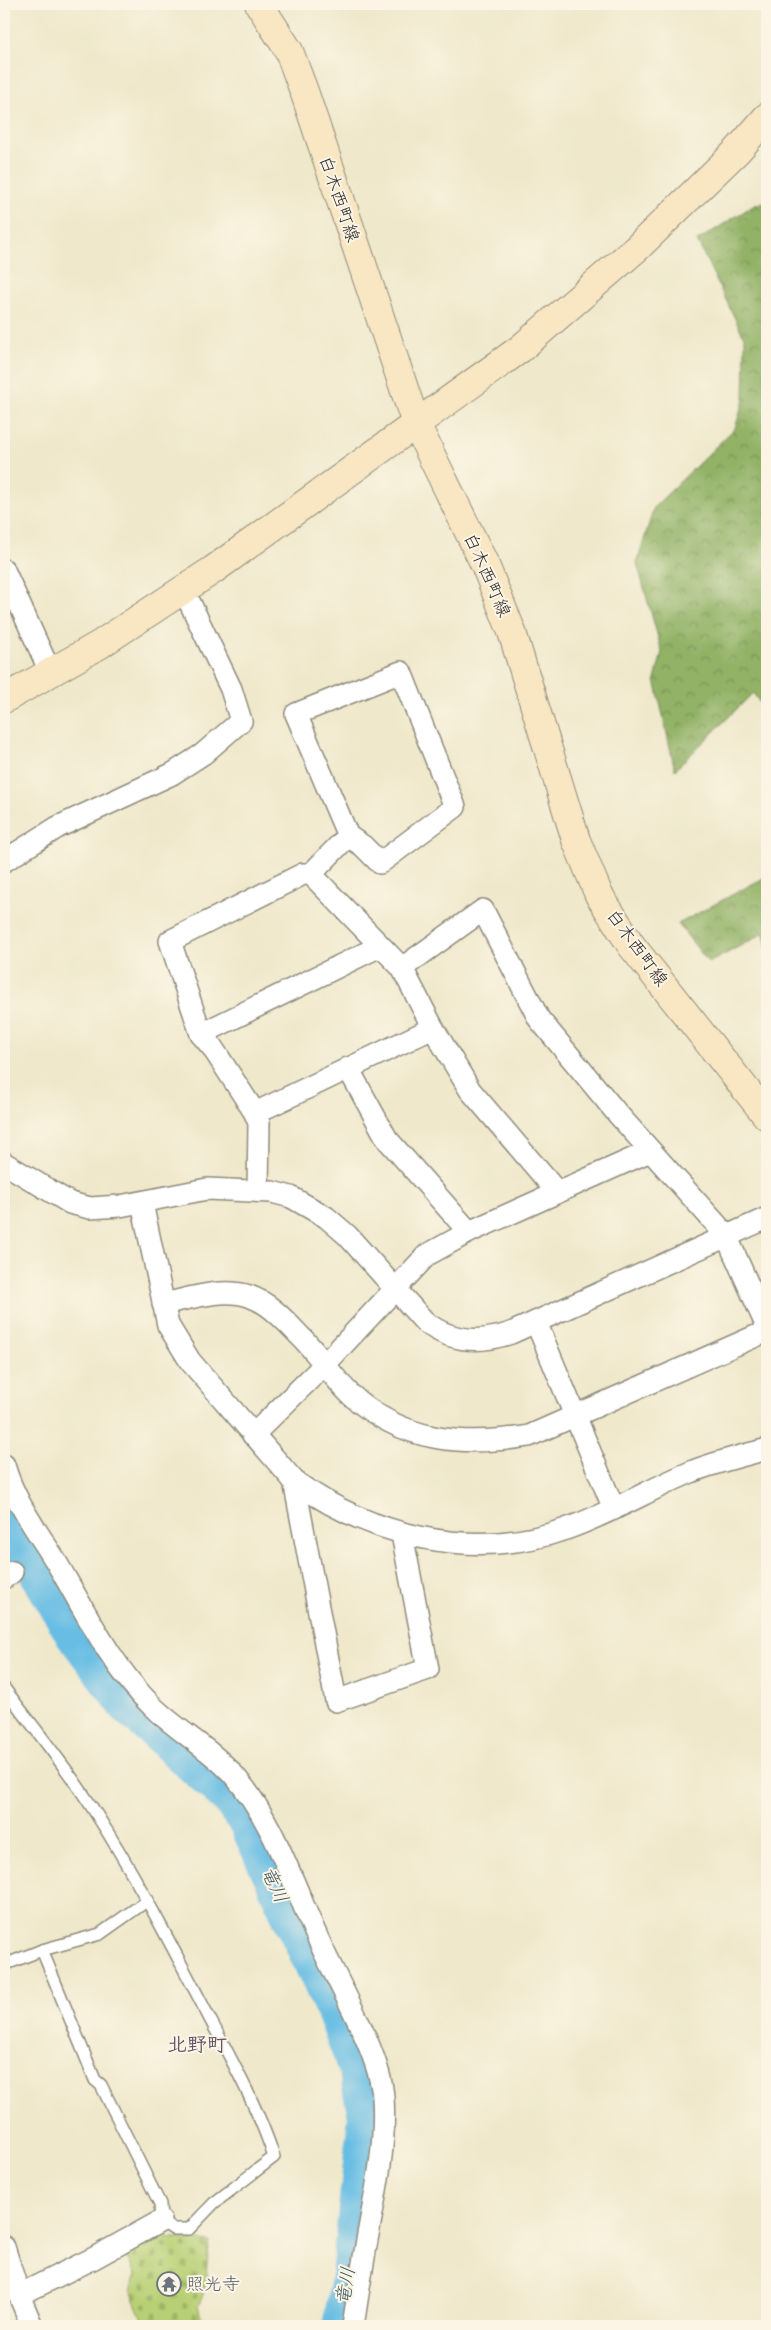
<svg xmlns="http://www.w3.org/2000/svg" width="771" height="2330" viewBox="0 0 771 2330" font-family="'Architects Daughter','Klee One',sans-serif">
	<defs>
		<pattern id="forest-crowns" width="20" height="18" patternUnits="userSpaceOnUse" patternTransform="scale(1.25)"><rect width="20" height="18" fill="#92b266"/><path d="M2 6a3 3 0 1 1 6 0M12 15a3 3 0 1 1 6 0" fill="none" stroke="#779154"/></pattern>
		<pattern id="cemetery-stones" width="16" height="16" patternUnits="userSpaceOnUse" patternTransform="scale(1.25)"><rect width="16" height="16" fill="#b8d075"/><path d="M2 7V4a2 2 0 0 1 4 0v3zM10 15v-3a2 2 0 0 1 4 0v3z" fill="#9eb365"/></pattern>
	</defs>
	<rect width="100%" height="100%" fill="#fcf5e5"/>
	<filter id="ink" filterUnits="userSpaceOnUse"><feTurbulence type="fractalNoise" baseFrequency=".02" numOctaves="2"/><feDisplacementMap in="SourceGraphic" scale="10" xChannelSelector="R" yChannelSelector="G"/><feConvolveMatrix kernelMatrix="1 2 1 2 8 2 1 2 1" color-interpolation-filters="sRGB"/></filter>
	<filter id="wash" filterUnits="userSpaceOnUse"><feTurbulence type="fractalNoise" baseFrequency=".0096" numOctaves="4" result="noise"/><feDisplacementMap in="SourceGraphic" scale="20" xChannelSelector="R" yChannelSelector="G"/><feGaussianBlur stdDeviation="1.12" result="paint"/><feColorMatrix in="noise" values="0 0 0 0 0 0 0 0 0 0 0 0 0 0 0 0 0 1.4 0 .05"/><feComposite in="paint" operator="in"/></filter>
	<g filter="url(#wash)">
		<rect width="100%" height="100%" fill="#efe8cb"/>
		<g fill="url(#forest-crowns)" stroke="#5e6e48">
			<polygon points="767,201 767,713 753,693 675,770 655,680 662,652 637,563 654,507 735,428 744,400 745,339 697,241 754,205"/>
			<polygon points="767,876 767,949 764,933 709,963 678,924"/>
		</g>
		<path fill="url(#cemetery-stones)" stroke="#727e50" d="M162 2233 165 2237 210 2242C205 2263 209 2287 198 2306L203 2326H145L131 2293 135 2275 125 2252 145 2237Z"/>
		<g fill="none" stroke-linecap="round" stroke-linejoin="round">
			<polyline stroke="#67bde4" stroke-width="34" points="4,1518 71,1633 127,1708 227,1798 246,1824 337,2021 356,2072 365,2116 347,2285 339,2326"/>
		</g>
	</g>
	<g filter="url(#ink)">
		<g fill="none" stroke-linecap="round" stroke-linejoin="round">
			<g stroke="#8d8a7b" stroke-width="14">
				<g id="lane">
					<path d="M4 1688C35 1729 68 1769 95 1812 134 1873 167 1937 200 2000 227 2052 256 2102 274 2157L214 2203 189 2229H173L161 2221 160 2204 101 2085 95 2080 42 1950"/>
					<polyline points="4,1965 42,1950 100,1934 148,1900"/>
				</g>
			</g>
			<g stroke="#8d8a7b" stroke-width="24">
				<g id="street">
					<polyline points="4,570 51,674"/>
					<polygon points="401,672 455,807 380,863 363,846 348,836 296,714"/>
					<polyline points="4,861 58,827 172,774 203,754 241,721 231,689 190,603"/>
					<polyline points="311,874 348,836"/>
					<polyline points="402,968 483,910 539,1019 616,1112 726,1235 767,1327"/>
					<polyline points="201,1034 380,946"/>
					<polyline points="348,1068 387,1139 469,1232"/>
					<polyline points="255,1113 433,1028"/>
					<path d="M4 1163 70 1203 90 1208 120 1206 207 1189 272 1192 291 1197 326 1217 347 1235 424 1321C450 1342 479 1344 511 1333L767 1218"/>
					<polyline points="258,1191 259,1123 255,1113 212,1047 201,1034 170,941 303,874 311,874 402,968 433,1028 470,1090 557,1192"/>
					<path d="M142 1203 168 1325 190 1361 294 1481C371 1536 471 1561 563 1530 608 1515 648 1490 691 1472 716 1462 742 1456 767 1449"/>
					<path d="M163 1304C188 1299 222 1287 249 1296 272 1304 287 1323 304 1340 321 1358 334 1379 351 1395 403 1442 463 1447 529 1436L767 1331"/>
					<polyline points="536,1322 614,1509"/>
					<polyline points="253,1435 325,1364 427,1255 469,1232 650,1151"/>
					<path d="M4 1465C14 1501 36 1529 55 1560 85 1610 111 1666 153 1707 178 1731 209 1748 232 1773 275 1821 293 1886 320 1943 339 1986 380 2053 383 2097 386 2142 377 2186 369 2229 363 2261 358 2294 353 2326"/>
					<polyline points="294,1481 336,1701 428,1669 402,1534"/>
					<polyline points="4,1578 12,1572"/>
					<polyline points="4,2247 19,2295 32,2326"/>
					<polyline points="19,2295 94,2258 161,2221"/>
				</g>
			</g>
			<g stroke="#8d8a7b" stroke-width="30">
				<g id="secondary">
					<polyline points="259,4 289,51 305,94 416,424 485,565 512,632 576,840 599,895 631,945 767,1116"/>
					<polyline points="4,699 99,645 213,570 520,349 637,248 737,151 767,117"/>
				</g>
			</g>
			<use href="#lane" stroke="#fff" stroke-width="11"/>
			<use href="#street" stroke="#fff" stroke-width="21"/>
			<use href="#secondary" stroke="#f9e7c3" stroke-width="28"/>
		</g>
	</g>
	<defs>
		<g id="temple-ring" transform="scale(1.25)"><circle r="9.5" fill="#fcf5e5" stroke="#6b7280" stroke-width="1.5"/><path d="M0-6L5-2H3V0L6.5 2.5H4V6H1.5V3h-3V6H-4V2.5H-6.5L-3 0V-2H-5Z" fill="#6b7280"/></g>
	</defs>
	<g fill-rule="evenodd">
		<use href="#temple-ring" x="169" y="2284"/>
	</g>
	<g text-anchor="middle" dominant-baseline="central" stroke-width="4" stroke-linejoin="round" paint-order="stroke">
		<g font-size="18" fill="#2b2b2b" stroke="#fcf5e5">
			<text transform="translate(339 199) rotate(71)">白木西町線</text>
			<text transform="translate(487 575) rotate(66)">白木西町線</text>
			<text transform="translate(637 948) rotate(54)">白木西町線</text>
		</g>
		<g font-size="18" fill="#5b616d" stroke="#fcf5e5" text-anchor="start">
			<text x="186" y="2284">照光寺</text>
		</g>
		<g font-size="19" font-style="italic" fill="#3d5762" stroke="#fcf5e5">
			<text transform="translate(274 1885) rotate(65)">竜川</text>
			<text transform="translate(346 2286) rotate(-81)">竜川</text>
		</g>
		<g font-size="20" font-weight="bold" fill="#625669" stroke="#fcf5e5">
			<text x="197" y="2045">北野町</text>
		</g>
	</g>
	<rect width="771" height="2330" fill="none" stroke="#fcf5e5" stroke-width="20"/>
</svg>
